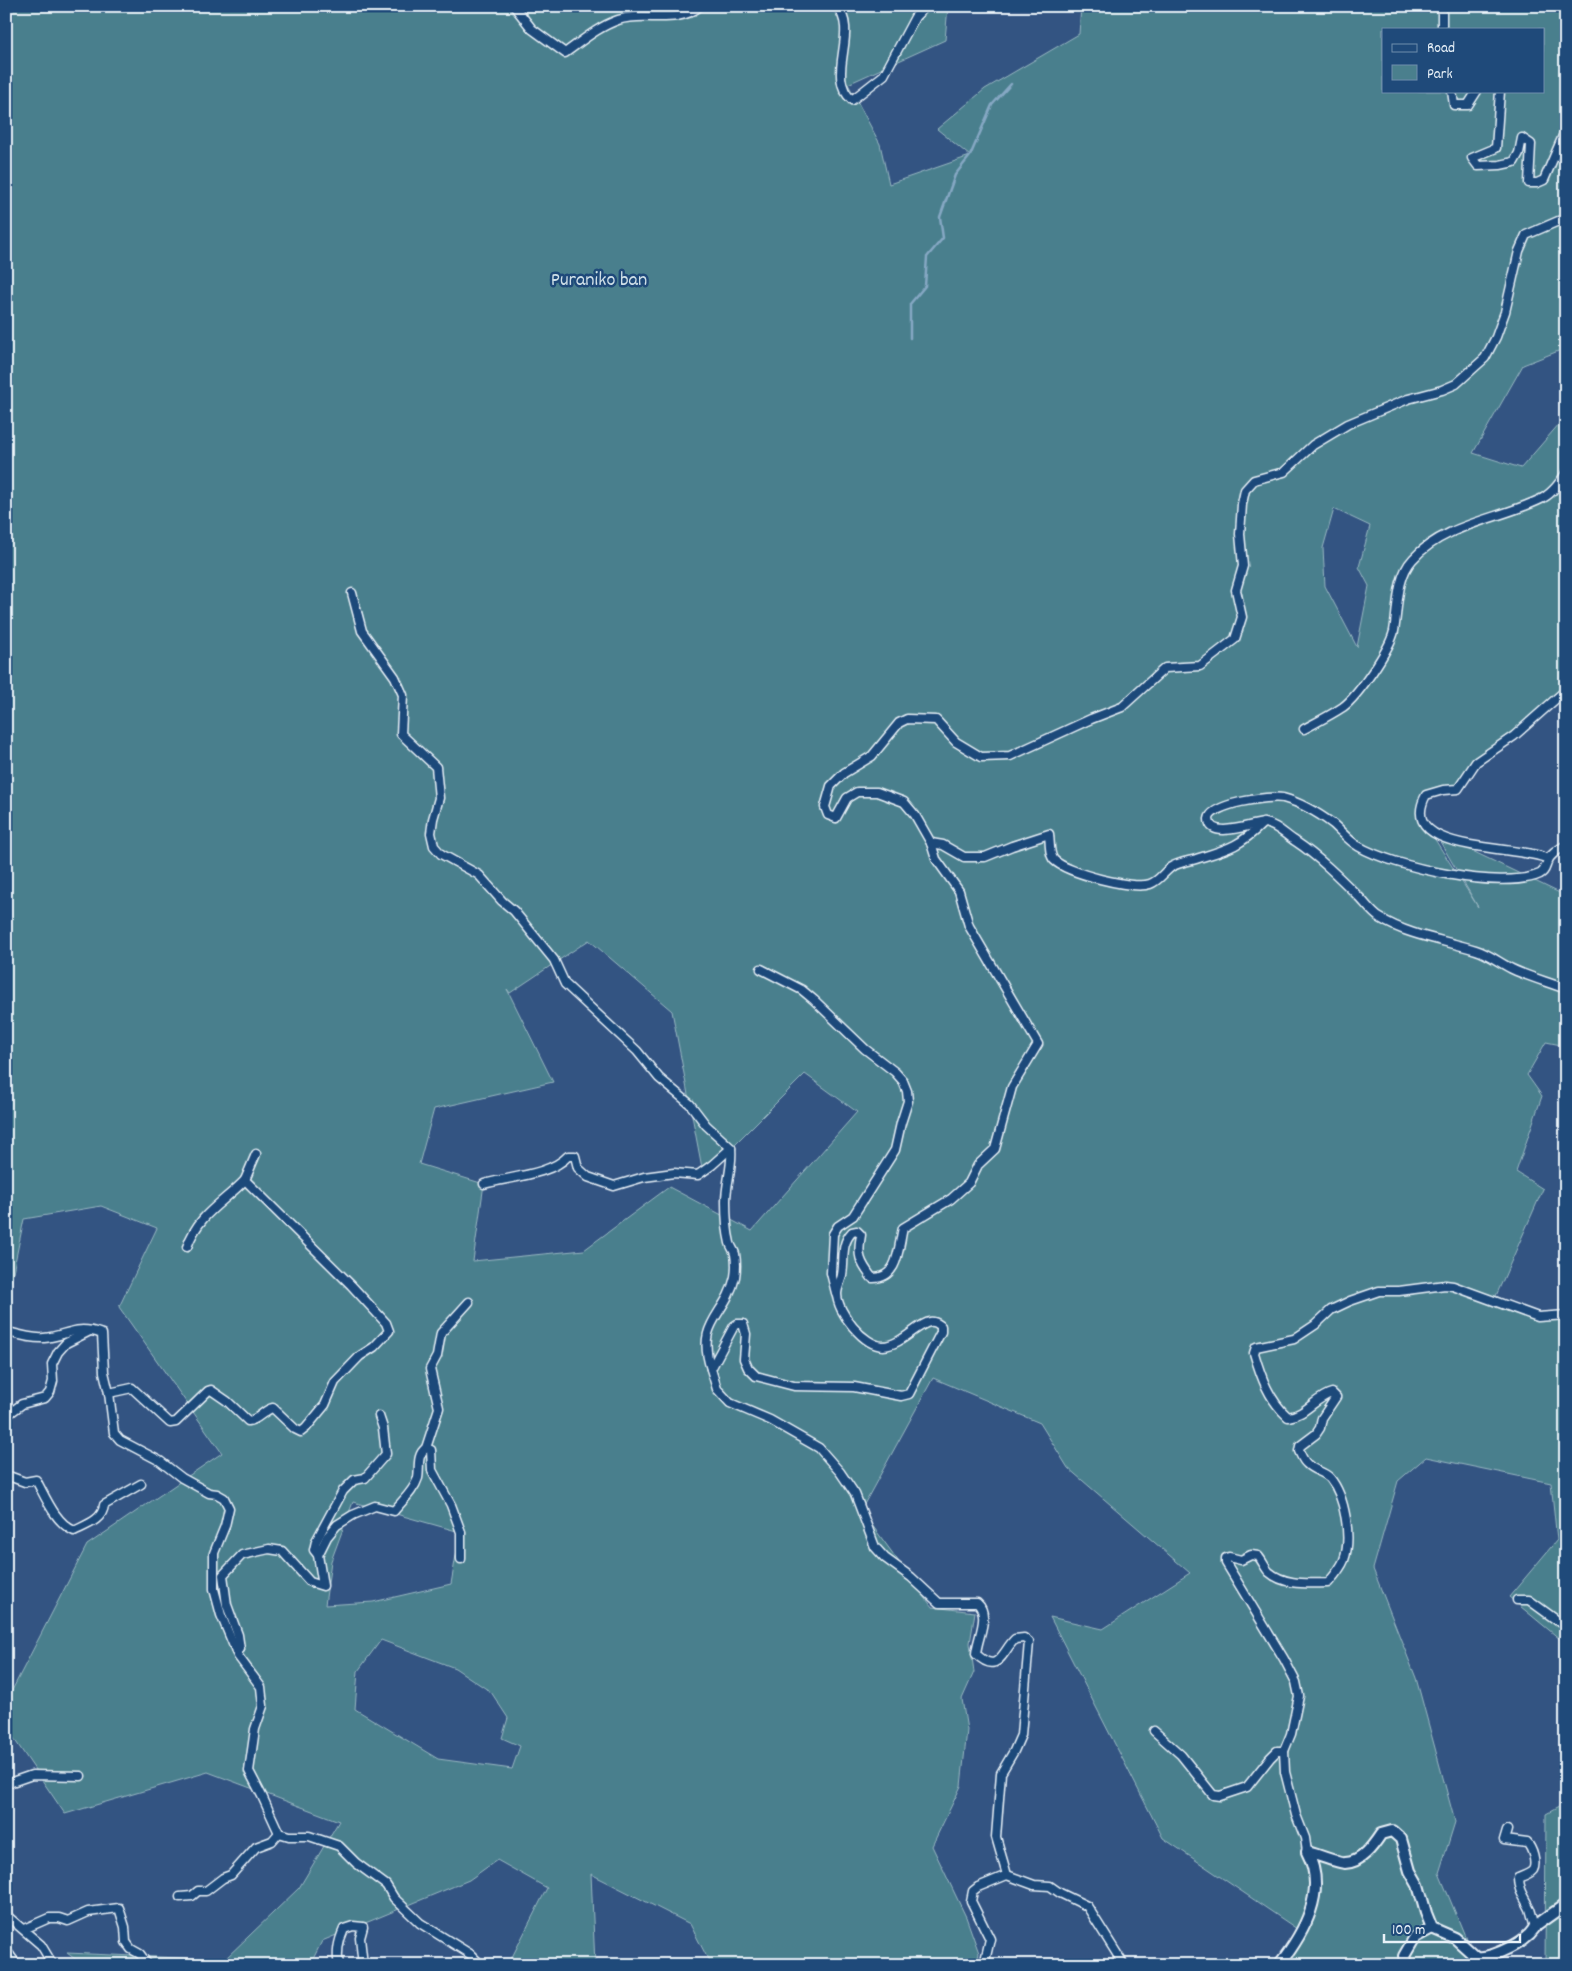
<svg xmlns="http://www.w3.org/2000/svg" width="1572" height="1971" viewBox="0 0 1572 1971" font-family="Dekko,sans-serif">
	<rect width="100%" height="100%" fill="#335482"/>
	<filter id="ink" filterUnits="userSpaceOnUse"><feTurbulence type="fractalNoise" baseFrequency=".02" numOctaves="2"/><feDisplacementMap in="SourceGraphic" scale="10" xChannelSelector="R" yChannelSelector="G"/><feConvolveMatrix kernelMatrix="1 2 1 2 8 2 1 2 1" color-interpolation-filters="sRGB"/></filter>
	<g filter="url(#ink)">
		<g fill="#4a7f8d" stroke="#99b8c2" fill-rule="evenodd">
			<path d="M6 6H948L945 40 848 84 880 144 889 184 970 156 937 129 985 89 1079 34 1081 6H1184L1188 8 1206 6H1566V348L1523 365 1473 453 1521 468 1566 416V689L1476 762 1458 789 1426 795 1420 816 1478 907 1435 833 1566 896V1046L1546 1042 1527 1075 1542 1096 1516 1172 1543 1189 1496 1296 1538 1316 1566 1312V1644L1509 1597 1557 1540 1551 1483 1426 1457 1398 1481 1373 1569 1416 1678 1455 1822 1439 1873 1477 1965H1276L1300 1931 1163 1838 1050 1617 1103 1629 1190 1573 1068 1468 1040 1423 933 1378 861 1510 932 1607 975 1612 970 1643 974 1672 962 1699 967 1730 961 1786 932 1846 966 1917 979 1953 977 1965H711L690 1924 591 1874 595 1965H508L547 1888 497 1860 469 1880 322 1941 310 1965H83L67 1953 224 1960 299 1888 339 1821 208 1772 65 1814 6 1727V1702L87 1545 222 1453 119 1307 157 1228 101 1206 24 1219 6 1306ZM1383 29H1543V91H1383ZM1334 509 1370 526 1359 567 1369 586 1357 647 1325 586 1323 548ZM589 940 672 1011 703 1173 731 1148 805 1074 857 1112 752 1231 669 1187 584 1250 473 1261 484 1184 419 1164 434 1109 553 1082 507 989 510 993ZM353 1502 460 1532 451 1584 373 1602 325 1605 331 1561ZM381 1640 455 1668 491 1692 508 1718 502 1738 520 1746 512 1769 438 1759 355 1709 358 1671Z"/>
			<polygon points="1566,1803 1566,1965 1545,1965 1546,1814"/>
		</g>
		<g fill="none" stroke-linecap="round" stroke-linejoin="round">
			<polyline stroke="#86a8c4" stroke-width="2.5" points="910,338 910,304 925,286 927,257 943,238 940,217 955,175 970,156 992,105 1011,84"/>
			<g stroke="#e8f1f8" stroke-width="11">
				<g id="minor">
					<path d="M514 6 532 29 565 53C582 41 598 27 618 20 644 11 676 26 700 6"/>
					<path d="M836 6C861 31 824 76 852 100L884 75 915 17 926 6"/>
					<polyline points="1442,29 1442,6"/>
					<polyline points="1452,91 1454,105 1468,105 1477,91"/>
					<polyline points="1500,91 1496,148 1472,158 1478,166 1500,165 1514,162 1519,153 1522,138 1531,144 1529,183 1537,183 1544,180 1566,129"/>
					<path d="M352 593 362 631 395 677 403 695 401 734 436 767 439 798 433 819 431 833 434 846 441 854 479 875 502 901 514 911 554 960 565 984 637 1051 659 1078 690 1104 706 1125 731 1148C733 1166 726 1183 726 1201 726 1214 727 1231 730 1243 731 1247 734 1250 735 1254 736 1260 736 1271 735 1277 726 1316 695 1322 711 1369"/>
					<path d="M1304 729C1317 722 1331 715 1343 707 1358 696 1390 649 1394 631 1398 609 1396 577 1413 559 1445 523 1502 519 1543 498 1552 493 1561 482 1566 473"/>
					<path d="M931 843 943 845 964 857H985L1012 846 1049 834C1050 841 1049 855 1054 860 1067 873 1133 890 1150 884 1159 881 1163 873 1171 867 1177 863 1189 861 1196 859 1228 849 1239 847 1263 823"/>
					<path d="M1566 845C1560 849 1550 854 1548 861 1545 866 1546 871 1540 874 1502 891 1393 867 1358 846 1349 841 1341 831 1333 824 1318 813 1302 803 1283 798 1270 795 1210 804 1209 819 1209 841 1254 823 1264 823 1276 824 1285 835 1295 841 1319 857 1340 878 1360 898 1366 904 1372 913 1380 918 1409 936 1444 940 1476 950 1489 954 1500 963 1512 969 1529 977 1548 982 1566 989"/>
					<path d="M1548 859C1521 844 1394 855 1426 795L1443 790 1458 789 1476 762 1514 736 1566 690"/>
					<polyline points="761,969 802,990 814,1000 865,1049 895,1072 903,1081 907,1091 908,1101 901,1123 895,1150 853,1216 838,1226 833,1234 831,1273 836,1293"/>
					<path d="M484 1184C508 1177 551 1175 568 1156H575L578 1168 588 1177 614 1186 644 1177 674 1173 698 1175 712 1165 731 1148"/>
					<path d="M187 1247C199 1213 222 1204 245 1180"/>
					<path d="M6 1326 8 1332C19 1335 33 1339 44 1338 67 1336 75 1324 102 1334L104 1372 109 1393 114 1433 120 1440 160 1461 182 1478 209 1493 217 1494 224 1498 229 1508 225 1526 214 1553V1589L221 1615 238 1656 261 1687 263 1706 255 1729 249 1771 262 1796 279 1833 289 1836H309L339 1846 356 1863 386 1885 394 1898 420 1923 470 1954 477 1961 476 1965"/>
					<path d="M109 1393 132 1388 170 1423 176 1422 208 1391 211 1390 227 1401 248 1421C259 1420 263 1410 273 1408L295 1429 301 1432 306 1428 325 1405 335 1382 360 1356 374 1347 389 1331 386 1323 351 1285 245 1180 256 1154"/>
					<polyline points="6,1416 22,1404 45,1398 50,1392 53,1381 52,1364 58,1352 66,1343 90,1331"/>
					<polyline points="426,1448 439,1408 430,1369 437,1356 441,1333 469,1302"/>
					<path d="M6 1475 25 1482 36 1480C46 1498 55 1522 74 1531 86 1525 103 1520 104 1505L141 1484"/>
					<path d="M318 1555 327 1537 337 1525 353 1515 375 1506 394 1511C402 1501 414 1491 418 1478 420 1468 416 1455 426 1448L431 1450 432 1470 451 1505 461 1532V1559"/>
					<polyline points="1517,1600 1529,1600 1566,1627"/>
					<polyline points="236,1652 240,1649 238,1635 227,1605 223,1575 242,1555 269,1549 282,1551 310,1582 323,1586 318,1555 314,1550 316,1541 343,1491 354,1480 365,1478 386,1454 383,1428 379,1416"/>
					<polyline points="1154,1731 1181,1755 1213,1795 1220,1796 1247,1787 1270,1758 1277,1751 1284,1751"/>
					<polyline points="6,1784 32,1775 81,1776"/>
					<path d="M1507 1830 1504 1840 1527 1843C1532 1848 1537 1863 1533 1870 1530 1874 1523 1876 1518 1878 1518 1891 1525 1898 1530 1909 1532 1915 1533 1921 1535 1926"/>
					<path d="M1307 1852 1305 1838 1296 1815 1285 1772 1284 1751 1291 1734 1299 1696 1296 1682 1284 1659 1226 1563V1558L1229 1557 1241 1560 1251 1555 1258 1556C1262 1560 1265 1568 1269 1572 1285 1586 1309 1583 1328 1583 1334 1576 1341 1568 1344 1560 1352 1538 1345 1496 1330 1478 1323 1471 1314 1471 1307 1464 1303 1461 1301 1455 1299 1451L1300 1446 1316 1434 1320 1428 1322 1418 1336 1397 1332 1393C1316 1397 1306 1415 1288 1417 1269 1400 1261 1377 1254 1353L1256 1347 1294 1339 1315 1325 1331 1310 1350 1301 1379 1291H1399L1445 1285 1453 1286 1538 1317 1566 1315"/>
					<polyline points="1007,1875 1034,1885 1050,1886 1060,1893 1087,1906 1124,1965"/>
					<polyline points="180,1897 192,1896 198,1891 206,1891 223,1878 231,1875 256,1847 272,1841 279,1833"/>
					<polyline points="6,1915 41,1945 53,1965"/>
					<polyline points="24,1929 49,1918 59,1918 68,1921 88,1912 119,1908 125,1927 126,1942 131,1949 140,1954 148,1965"/>
					<polyline points="6,1950 17,1965"/>
					<path d="M339 1965C336 1953 339 1940 344 1929L353 1926 363 1927 360 1938 363 1965"/>
					<path d="M984 1965 990 1939 971 1901 973 1891 978 1887 1007 1875 996 1837 1001 1773 1014 1751 1021 1735 1029 1642 1024 1638 1015 1639C1002 1651 999 1676 976 1654 977 1638 991 1615 977 1603H939L911 1577 885 1558 875 1547 855 1494 840 1472 819 1448 770 1420 730 1403 717 1389 711 1369 734 1326 737 1324H743L746 1334 744 1359 748 1368 756 1376 794 1386 854 1387 901 1396 909 1394 941 1332V1326C938 1324 935 1321 930 1322 917 1324 902 1345 883 1346 864 1346 837 1312 837 1294 837 1288 841 1281 842 1275 845 1258 840 1245 852 1232L857 1231 861 1235C857 1256 860 1262 872 1278 899 1279 898 1248 903 1228L951 1199 969 1183 978 1165 995 1149 1012 1087 1038 1044 969 926 959 891 936 859 931 843 915 815 904 802 877 792H857L847 798 836 818 828 815 825 807 831 786 844 773 872 756 899 723 907 719 936 720 956 742 981 757 1010 756 1091 719 1122 707 1165 668 1200 666 1235 639 1242 617 1236 590 1243 566 1240 534 1242 504 1245 490 1254 480 1284 472 1313 445 1348 424 1408 399 1442 390 1456 384 1485 358 1496 337 1505 312 1519 251 1526 235 1563 219 1566 214"/>
				</g>
			</g>
			<g stroke="#e8f1f8" stroke-width="14">
				<g id="tertiary">
					<path d="M1279 1965C1304 1933 1328 1891 1307 1852 1313 1853 1341 1864 1345 1863 1361 1863 1373 1846 1381 1834L1392 1831 1401 1839 1410 1871 1418 1885 1426 1913 1432 1928 1455 1938 1476 1957C1492 1959 1529 1941 1535 1926L1566 1904"/>
					<polyline points="1406,1965 1404,1956 1415,1937 1432,1928"/>
				</g>
			</g>
			<use href="#minor" stroke="#1f4a7a" stroke-width="8"/>
			<use href="#tertiary" stroke="#1f4a7a" stroke-width="10"/>
		</g>
	</g>
	<g text-anchor="middle" dominant-baseline="central" stroke-width="5" stroke-linejoin="round" paint-order="stroke">
		<g font-size="20" fill="#d0e0e8" stroke="#1f4a7a">
			<text x="599" y="281">Puraniko ban</text>
		</g>
	</g>
	<rect width="1572" height="1971" fill="none" stroke="#1f4a7a" stroke-width="25"/>
	<rect x="12" y="12" width="1547" height="1946" fill="none" stroke="#e8f1f8" stroke-width="2" filter="url(#ink)"/>
	<rect x="1382" y="28" width="162" height="65" fill="#1f4a7a" stroke="#6f8dac"/>
	<rect x="1392" y="44" width="25" height="8" fill="#1f4a7a" stroke="#6f8dac"/>
	<text x="1427" y="52" font-size="15" fill="#e8f1f8">Road</text>
	<rect x="1392" y="65" width="25" height="15" fill="#4a7f8d" stroke="#6f8dac"/>
	<text x="1427" y="78" font-size="15" fill="#e8f1f8">Park</text>
	<path d="M1384 1934v8h136v-8" fill="none" stroke="#e8f1f8" stroke-width="2.5"/>
	<text x="1392" y="1934" font-size="15" fill="#e8f1f8" stroke="#1f4a7a" stroke-width="4" paint-order="stroke">100 m</text>
</svg>
